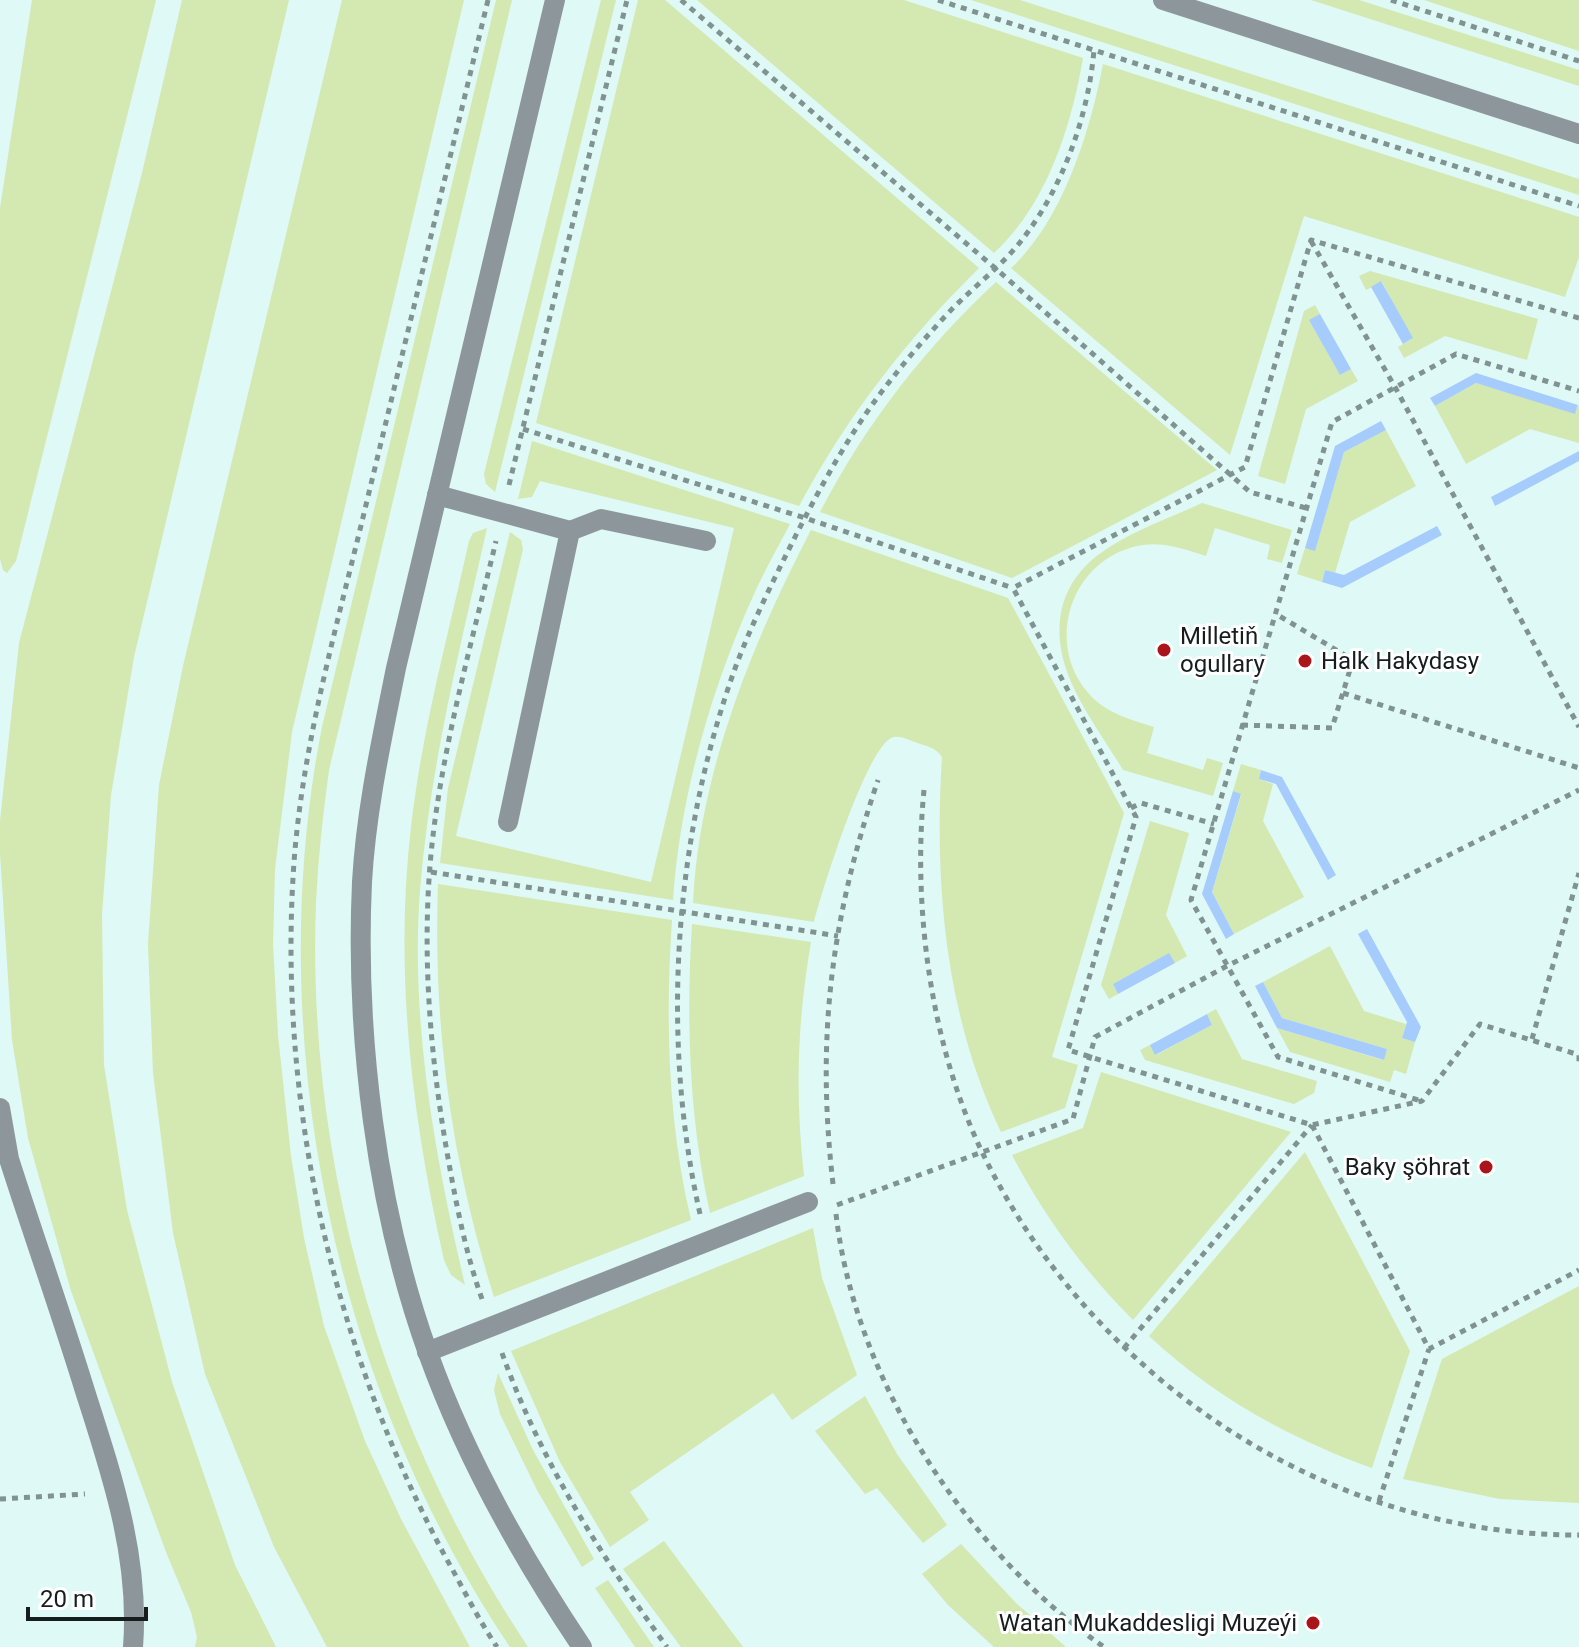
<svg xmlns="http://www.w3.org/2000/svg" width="1579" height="1647" viewBox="0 0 1579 1647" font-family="Roboto,sans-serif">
	<rect width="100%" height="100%" fill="#def9f6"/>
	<g fill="#d4e8b1">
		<polygon points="32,0 156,0 16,561 7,573 3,570 0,559 0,208"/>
		<polygon points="182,0 289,0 134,657 111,795 102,914 104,1065 127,1210 172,1382 235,1565 276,1647 195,1647 197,1637 191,1612 166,1552 71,1291 28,1138 12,1040 0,853 0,821 19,643 142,173"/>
		<polygon points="342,0 464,0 292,732 275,869 273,944 278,1035 291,1156 304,1238 324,1326 365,1441 401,1519 470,1647 327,1647 274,1547 205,1374 173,1233 153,1073 148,944 159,785 183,666"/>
		<path d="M496 0H512L329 770C323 814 318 858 316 902 306 1164 383 1430 528 1647H510C334 1386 261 1036 322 727Z"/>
		<polygon points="601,0 616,0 495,492 486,484 484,474"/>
		<path d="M638 0H665L979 268C907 339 847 416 799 506L536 423Z"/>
		<path d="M697 0H904L1083 58C1071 127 1047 204 994 253Z"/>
		<polygon points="971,0 1020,0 1579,179 1579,195"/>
		<polygon points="1311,0 1359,0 1579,70 1579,86"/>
		<polygon points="1424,0 1579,0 1579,51"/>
		<path d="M1103 64 1579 217V257L1565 297 1304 216 1230 455 1011 268C1063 220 1090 132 1103 64Z"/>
		<polygon points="1370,271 1538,319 1527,360 1445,336 1404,358 1398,347 1412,339 1382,282 1366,290 1359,276"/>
		<path d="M996 282 1217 470 1012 578 820 512C865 425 924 349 996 282Z"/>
		<polygon points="1315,305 1320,314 1310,321 1340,375 1351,369 1358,381 1306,409 1285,484 1258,476 1304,311"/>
		<polygon points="1476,383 1575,413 1579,405 1579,443 1530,429 1466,464 1435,406"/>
		<polygon points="1386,430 1416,486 1350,522 1335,573 1325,570 1322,582 1297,574 1305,548 1315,550 1344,452"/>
		<path d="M532 441 790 524C778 547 765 570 754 594 711 689 680 796 673 900L440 863 448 788 510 532 521 540 523 549 456 836 651 882 734 528 540 481 532 497 518 499Z"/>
		<path d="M1202 503 1292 530 1282 563 1267 559 1270 545 1215 528 1206 556C1182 548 1158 540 1133 547 1069 564 1045 645 1089 694 1106 713 1131 720 1154 727L1147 753 1203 770 1207 758 1223 763 1213 796 1123 770C1093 719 1046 666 1063 604 1069 584 1082 567 1098 555 1128 532 1168 519 1202 503Z"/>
		<path d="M487 528C460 648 430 767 420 890 410 1022 435 1157 465 1285L451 1275 444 1260C412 1118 394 972 411 827 422 730 448 636 469 541L473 533Z"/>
		<path d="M811 530 1008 598 1124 813 1052 1057 1078 1065 1065 1108 1001 1132C945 1015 934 884 942 757 936 747 925 746 915 742 908 740 899 734 891 738 865 752 822 891 814 922L693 903C699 774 752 643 811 530Z"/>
		<polygon points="1241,764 1261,770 1259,779 1273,784 1263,821 1304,897 1234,934 1212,892 1241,795 1233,791"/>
		<polygon points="1150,821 1189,833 1166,915 1187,956 1175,963 1168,954 1113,984 1118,994 1109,999 1101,985"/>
		<path d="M438 884 672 920C665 1021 668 1123 691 1220L494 1297C451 1160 433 1028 438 884Z"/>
		<path d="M692 924 811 942C797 1024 795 1094 804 1176L710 1213C689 1118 686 1020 692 924Z"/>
		<polygon points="1330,946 1364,1011 1406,1024 1402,1038 1415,1042 1406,1074 1394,1070 1390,1082 1290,1052 1277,1028 1383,1060 1387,1049 1282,1018 1263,982"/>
		<polygon points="1216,1009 1242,1059 1317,1081 1314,1093 1294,1104 1145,1060 1140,1050 1150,1045 1156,1055 1212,1025 1207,1014"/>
		<path d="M1101 1072 1291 1132 1133 1320C1084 1271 1044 1216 1012 1155L1083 1128Z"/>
		<path d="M1305 1152 1410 1351 1372 1468C1290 1439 1213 1396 1149 1336Z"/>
		<polygon points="813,1228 822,1278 857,1375 792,1420 773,1393 630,1492 649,1520 610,1547 560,1462 511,1351"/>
		<polygon points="1579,1286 1579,1503 1500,1499 1403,1479 1442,1359"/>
		<polygon points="498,1373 533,1450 594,1559 582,1567 537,1490 500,1414 494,1390"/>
		<polygon points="865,1396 897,1454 947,1525 923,1543 877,1488 865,1494 815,1431"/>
		<polygon points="664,1541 743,1647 681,1647 623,1569"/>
		<polygon points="961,1544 1016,1603 1066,1647 994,1647 948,1605 922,1574"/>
		<polygon points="608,1580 654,1647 635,1647 595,1588"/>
	</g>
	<g fill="#a5ccfd">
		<polygon points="1381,281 1413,338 1403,344 1371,287"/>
		<polygon points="1320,314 1351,369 1340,375 1309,320"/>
		<polygon points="1476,373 1578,405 1575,414 1476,383 1435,406 1430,398"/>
		<polygon points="1381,421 1386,430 1344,452 1315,551 1305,548 1335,446"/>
		<polygon points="1579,451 1579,461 1495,506 1491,497"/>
		<polygon points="1437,526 1442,535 1342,588 1322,582 1325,570 1344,575"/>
		<polygon points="1261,770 1282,777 1336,875 1328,880 1276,784 1259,779"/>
		<polygon points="1233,791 1241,794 1212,892 1234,934 1226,939 1202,894"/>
		<polygon points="1367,929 1421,1027 1415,1042 1402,1038 1407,1022 1358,934"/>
		<polygon points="1169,953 1175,963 1118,994 1113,984"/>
		<polygon points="1263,982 1282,1018 1387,1049 1384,1060 1277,1028 1255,986"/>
		<polygon points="1207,1014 1212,1025 1155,1055 1150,1045"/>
	</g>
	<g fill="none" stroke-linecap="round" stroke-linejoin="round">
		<g stroke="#809391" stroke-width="5" stroke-dasharray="6 6" stroke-linecap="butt">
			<path d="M488 0C447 170 406 339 365 509 337 626 303 742 294 862 277 1101 333 1348 446 1558 463 1588 478 1619 497 1647"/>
			<polyline points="681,0 995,268 1250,492 1306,508"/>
			<polyline points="938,0 1579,206"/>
			<polyline points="1391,0 1579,61"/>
			<polyline points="1311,241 1395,387 1579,727"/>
			<polyline points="1579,318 1311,240 1245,467 1013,588 1136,817 1068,1050 1312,1125 1422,1101 1480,1024 1579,1055 1579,1064"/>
			<polyline points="523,429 805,518 1013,588"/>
			<polyline points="509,485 627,0"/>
			<polyline points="1343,693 1579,768"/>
			<polyline points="1242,725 1332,728 1353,660 1276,614"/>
			<path d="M924 790C912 912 932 1056 989 1166 1101 1384 1331 1536 1579 1535"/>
			<polyline points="1131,808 1141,803 1214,824"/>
			<polyline points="431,872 838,936"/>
			<polyline points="1532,1039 1579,873"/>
			<polyline points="1418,1100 1278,1057 1191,900 1332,422 1456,354 1579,391"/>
			<polyline points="1312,1125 1429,1349 1579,1270"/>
			<path d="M833 1184C816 1037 831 919 878 780"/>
			<polyline points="837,1205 1073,1119 1095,1037 1227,966 1579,790"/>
			<path d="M700 1214C660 1037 674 834 737 663 754 619 775 577 796 535 824 480 855 424 894 376 912 353 932 330 953 308 971 290 991 274 1009 255 1058 202 1088 121 1094 50"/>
			<path d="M836 1214C855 1381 967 1552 1104 1647"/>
			<path d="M482 1299C467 1257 458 1213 450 1169 429 1055 419 935 435 820 448 726 474 633 496 541"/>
			<polyline points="1124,1348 1312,1125"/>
			<path d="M502 1353C540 1460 601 1556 667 1647"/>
			<polyline points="0,1499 85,1494"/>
			<polyline points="1379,1501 1429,1349"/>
		</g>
		<g stroke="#8d979b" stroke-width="20">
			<path d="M555 0 396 668C382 738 366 810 362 882 355 1035 376 1208 428 1353 465 1456 521 1556 582 1647"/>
			<polyline points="1163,0 1579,134"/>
			<polyline points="437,495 570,531"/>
			<polyline points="508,822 570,531 601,519 706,541"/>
			<path d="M0 1108 9 1159C34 1237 61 1313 85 1391 112 1475 140 1558 133 1647"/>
			<polyline points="427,1352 808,1202"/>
		</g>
	</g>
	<g fill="#a9151b" stroke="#fff" stroke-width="3">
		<circle cx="1164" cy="650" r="8"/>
		<circle cx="1305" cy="661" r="8"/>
		<circle cx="1486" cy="1167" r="8"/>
		<circle cx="1313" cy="1623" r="8"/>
	</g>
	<g text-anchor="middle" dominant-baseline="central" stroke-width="6" stroke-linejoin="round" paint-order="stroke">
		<g font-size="24" fill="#151e1d" stroke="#fff" text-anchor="start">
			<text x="1180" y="636">Milletiň<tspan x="1180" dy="28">ogullary</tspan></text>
			<text x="1321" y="661">Halk Hakydasy</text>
			<text x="1470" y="1167" text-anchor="end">Baky şöhrat</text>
			<text x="1297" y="1623" text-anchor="end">Watan Mukaddesligi Muzeýi</text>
		</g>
	</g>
	<path d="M28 1607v12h118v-12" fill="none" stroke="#151e1d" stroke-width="4"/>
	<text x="40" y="1607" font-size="24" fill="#151e1d" stroke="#ffffff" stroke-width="6" paint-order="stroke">20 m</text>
</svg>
